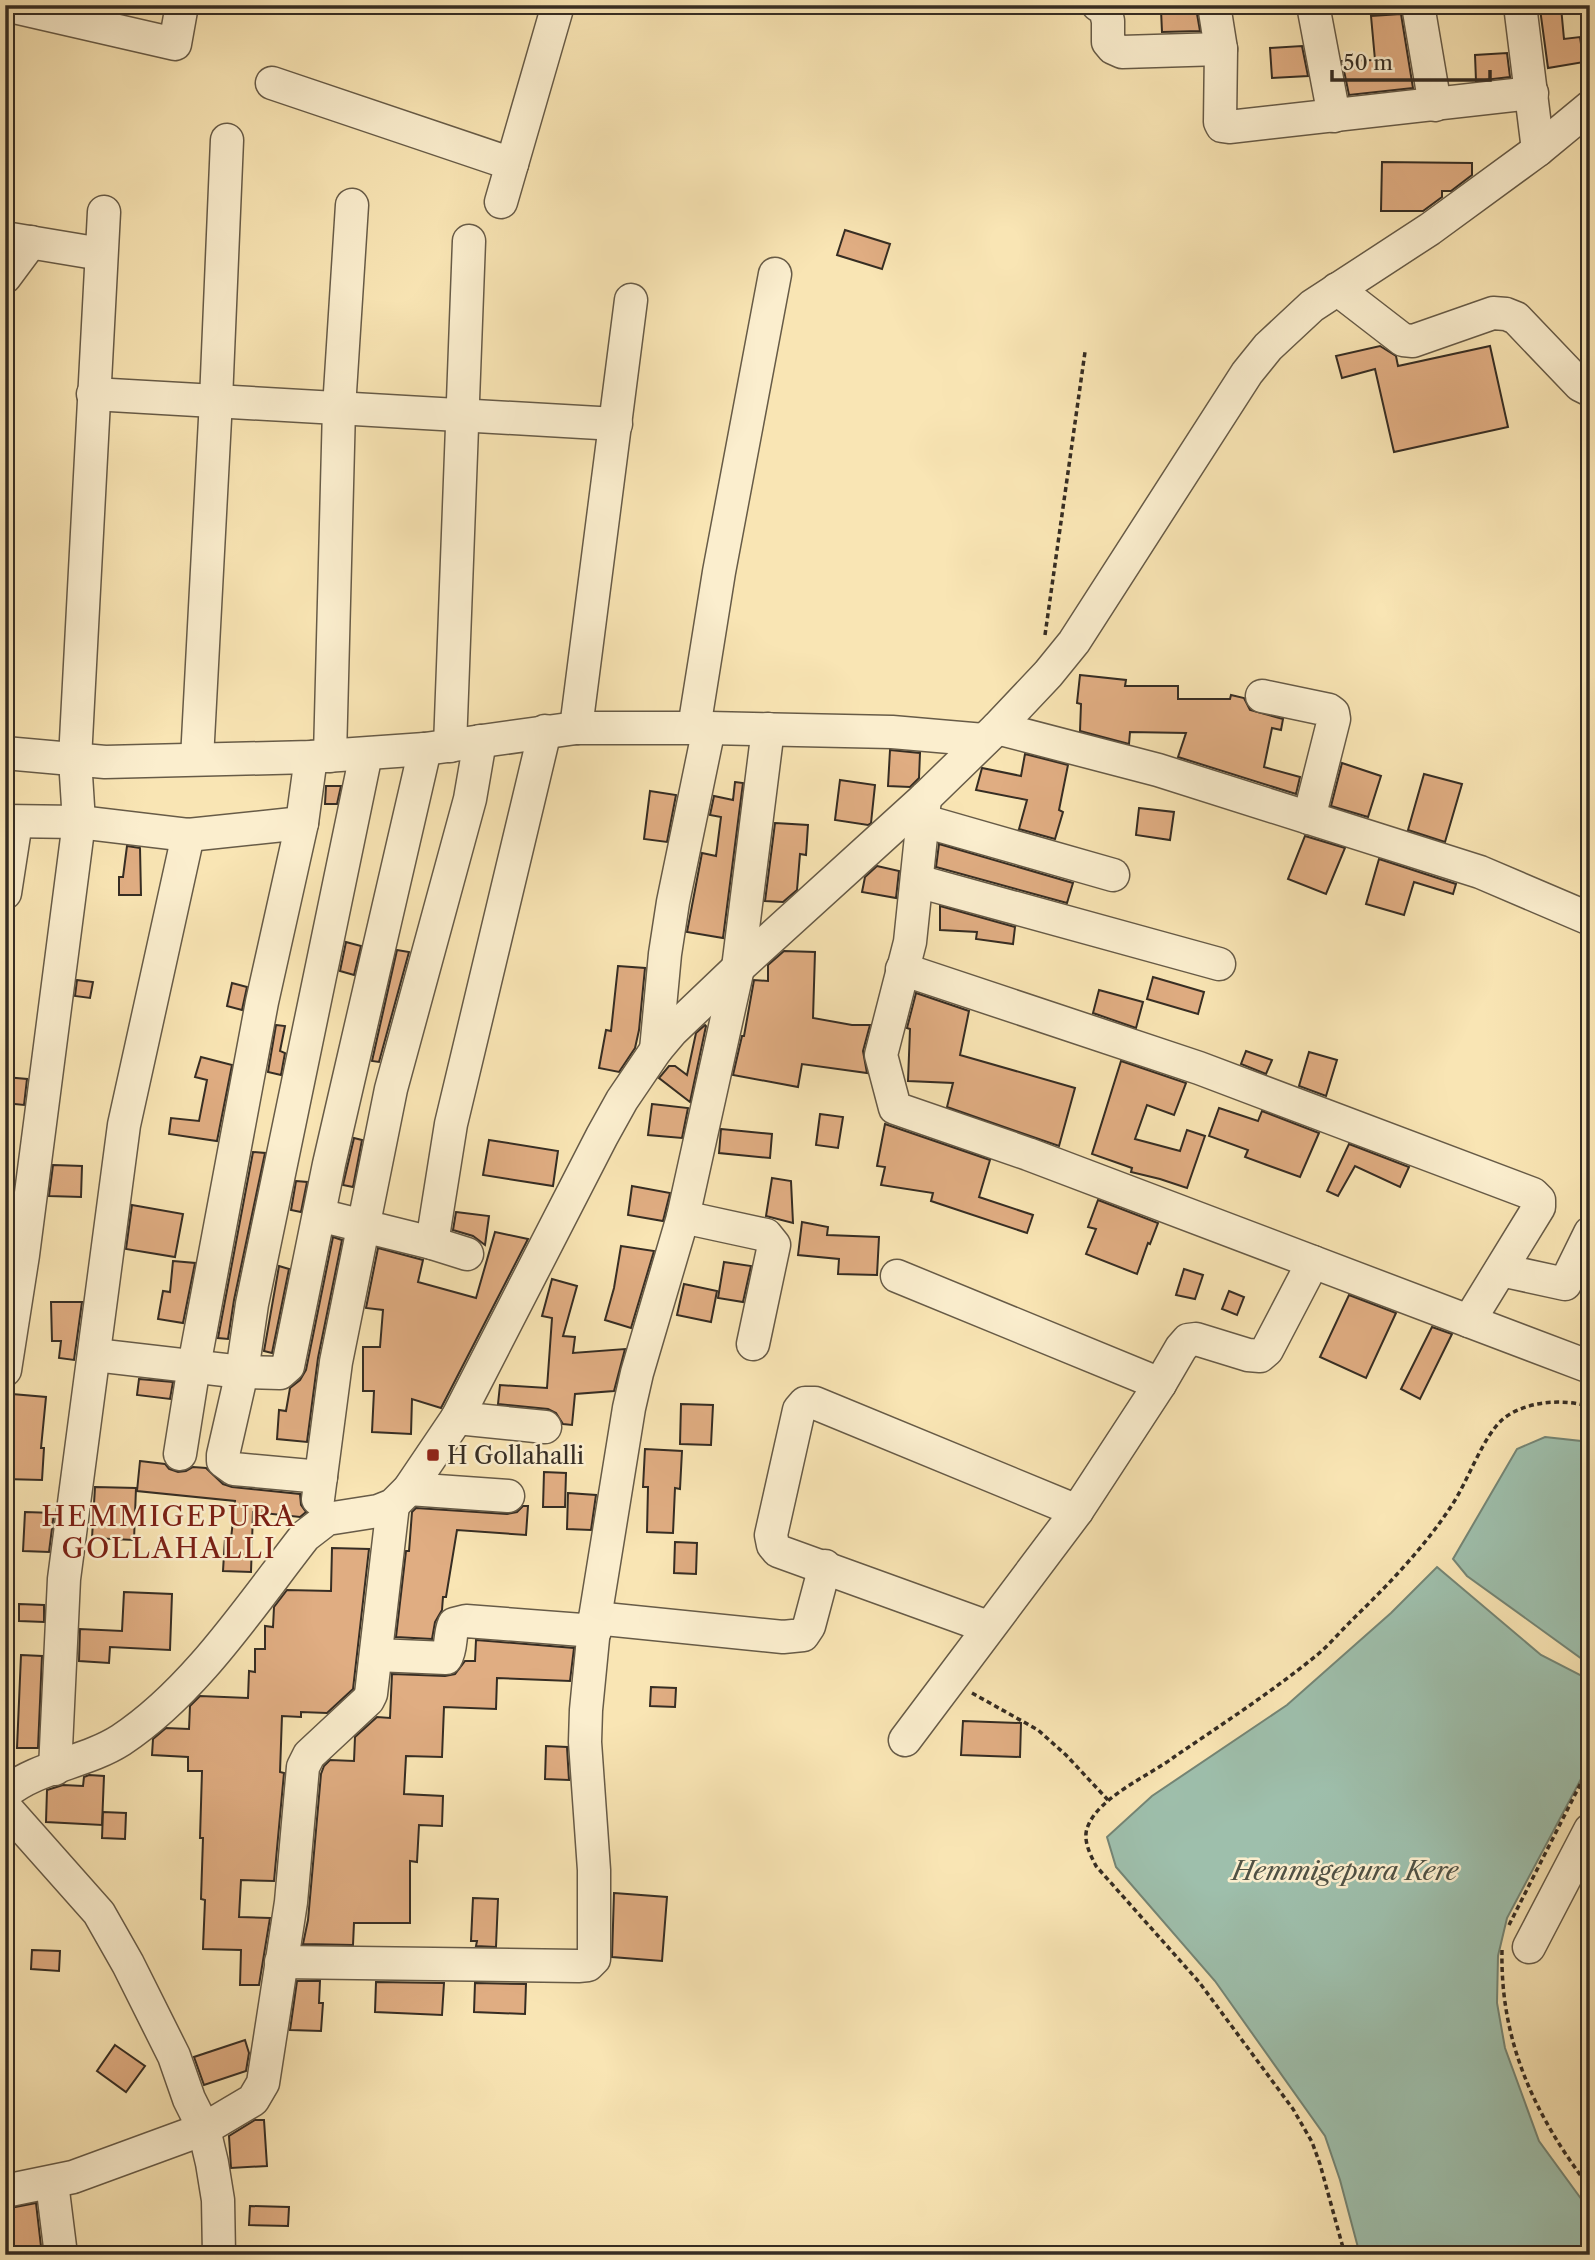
<svg xmlns="http://www.w3.org/2000/svg" width="1595" height="2260" viewBox="0 0 1595 2260" font-family="'Libre Caslon Text',serif">
	<rect width="100%" height="100%" fill="#f9e5b4"/>
	<filter id="stains"><feTurbulence type="fractalNoise" baseFrequency=".00286" numOctaves="4"/><feColorMatrix values="0 0 0 0 .2 0 0 0 0 .09 0 0 0 0 .02 0 0 0 .5 -.17"/></filter>
	<radialGradient id="worn" r=".72"><stop offset=".6" stop-color="#630" stop-opacity="0"/><stop offset="1" stop-color="#630" stop-opacity=".3"/></radialGradient>
	<g fill="#9ebfac" stroke="#748575" stroke-width="2">
		<polygon points="1545,1437 1590,1442 1590,1661 1582,1659 1467,1576 1453,1559 1517,1449"/>
		<polygon points="1437,1567 1541,1655 1590,1680 1590,1762 1507,1918 1498,1956 1497,2003 1505,2048 1539,2141 1590,2211 1590,2255 1360,2255 1340,2180 1325,2136 1215,1981 1116,1867 1107,1837 1152,1796 1287,1705 1391,1613"/>
	</g>
	<g fill="#e0ad82" stroke="#362d23" stroke-width="2">
		<polygon points="1561,7 1564,39 1580,37 1581,44 1590,41 1590,61 1548,68 1540,9"/>
		<polygon points="1196,8 1200,31 1162,32 1161,10"/>
		<polygon points="1401,14 1413,88 1349,95 1342,61 1375,60 1371,16"/>
		<polygon points="1302,46 1308,76 1272,78 1270,48"/>
		<polygon points="1507,53 1510,77 1476,81 1475,55"/>
		<polygon points="1382,162 1472,163 1472,175 1451,191 1442,191 1442,197 1423,211 1381,211"/>
		<polygon points="845,230 890,244 882,269 837,255"/>
		<polygon points="1380,346 1396,356 1398,366 1490,346 1508,427 1394,452 1375,369 1342,378 1336,356"/>
		<polygon points="1080,675 1126,680 1125,686 1178,686 1178,699 1230,699 1231,695 1244,698 1250,710 1283,719 1281,730 1272,728 1264,767 1300,777 1296,794 1178,757 1186,733 1130,732 1129,744 1080,731 1081,704 1077,703"/>
		<polygon points="890,750 920,753 919,778 910,787 888,786"/>
		<polygon points="1025,754 1068,765 1059,810 1063,812 1055,839 1019,829 1027,800 976,790 982,768 1021,776"/>
		<polygon points="1342,763 1381,776 1368,817 1331,806"/>
		<polygon points="1424,774 1462,784 1445,842 1408,830"/>
		<polygon points="840,780 875,785 871,823 868,825 835,820"/>
		<polygon points="735,782 743,783 723,938 687,932 702,853 716,856 721,817 710,815 714,796 733,800"/>
		<polygon points="326,786 341,786 337,804 325,804"/>
		<polygon points="650,791 676,795 667,842 644,839"/>
		<polygon points="1139,808 1174,812 1170,840 1136,835"/>
		<polygon points="775,823 808,825 806,855 800,854 797,890 783,902 765,901"/>
		<polygon points="1305,836 1345,848 1326,894 1288,879"/>
		<polygon points="939,844 1073,883 1067,903 936,867"/>
		<polygon points="127,846 140,848 141,895 119,895 119,877 123,877"/>
		<polygon points="1379,859 1456,884 1453,894 1414,882 1404,915 1366,904"/>
		<polygon points="877,866 899,871 896,898 862,892 865,877"/>
		<polygon points="940,906 1015,927 1013,944 976,939 977,932 940,930"/>
		<polygon points="346,942 361,946 354,975 340,971"/>
		<polygon points="397,950 409,952 379,1062 372,1061"/>
		<polygon points="784,951 815,952 813,1018 852,1025 870,1025 863,1051 867,1073 802,1064 798,1087 733,1075 742,1036 744,1036 754,980 768,981 768,965"/>
		<polygon points="618,966 645,968 639,1030 635,1048 619,1072 599,1068 606,1030 611,1031"/>
		<polygon points="1153,977 1204,992 1198,1014 1147,999"/>
		<polygon points="77,980 93,982 90,998 75,996"/>
		<polygon points="232,983 247,987 242,1010 227,1006"/>
		<polygon points="1099,990 1143,1002 1136,1028 1093,1013"/>
		<polygon points="916,993 969,1011 960,1055 1075,1088 1059,1146 947,1107 953,1083 908,1081 910,1029 907,1028"/>
		<polygon points="276,1025 285,1026 280,1051 285,1053 281,1075 268,1072"/>
		<polygon points="705,1025 706,1026 690,1102 659,1078 669,1066 675,1066 687,1075 696,1033"/>
		<polygon points="1246,1051 1272,1060 1266,1074 1241,1064"/>
		<polygon points="1309,1052 1337,1060 1326,1096 1299,1086"/>
		<polygon points="201,1057 232,1065 217,1141 169,1134 171,1118 199,1121 207,1080 195,1077"/>
		<polygon points="1121,1061 1186,1083 1174,1115 1147,1105 1135,1139 1180,1151 1187,1130 1205,1136 1187,1188 1160,1179 1131,1172 1132,1168 1092,1154"/>
		<polygon points="5,1077 27,1079 24,1105 5,1103"/>
		<polygon points="652,1104 688,1108 682,1138 648,1135"/>
		<polygon points="1219,1108 1258,1121 1262,1111 1319,1133 1300,1177 1245,1157 1248,1150 1209,1136"/>
		<polygon points="820,1114 843,1117 838,1148 816,1145"/>
		<polygon points="885,1124 990,1160 979,1197 1033,1215 1027,1233 931,1201 933,1193 881,1185 885,1167 877,1166"/>
		<polygon points="721,1129 772,1134 770,1158 719,1153"/>
		<polygon points="354,1138 362,1140 353,1187 343,1185"/>
		<polygon points="489,1140 558,1151 553,1186 483,1175"/>
		<polygon points="1349,1144 1409,1167 1400,1187 1355,1166 1338,1196 1327,1191"/>
		<polygon points="253,1152 265,1153 234,1300 228,1339 218,1338"/>
		<polygon points="53,1165 82,1166 81,1197 49,1196"/>
		<polygon points="772,1178 791,1181 793,1223 766,1216"/>
		<polygon points="296,1181 307,1182 301,1212 291,1210"/>
		<polygon points="632,1186 670,1193 663,1221 628,1215"/>
		<polygon points="1098,1200 1158,1223 1150,1244 1148,1243 1137,1274 1086,1254 1096,1229 1088,1227"/>
		<polygon points="132,1205 183,1214 175,1257 126,1249"/>
		<polygon points="456,1212 489,1216 485,1245 473,1236 453,1230"/>
		<polygon points="802,1222 828,1227 827,1235 879,1237 877,1275 838,1274 839,1259 798,1255"/>
		<polygon points="495,1232 528,1239 441,1408 412,1399 411,1434 372,1432 374,1391 363,1391 363,1347 380,1347 383,1310 366,1308 378,1248 423,1260 418,1282 476,1298"/>
		<polygon points="333,1237 342,1240 318,1358 307,1442 277,1439 279,1410 286,1411 290,1388 300,1380 306,1370"/>
		<polygon points="621,1246 654,1251 631,1328 605,1320 614,1288"/>
		<polygon points="173,1261 195,1263 183,1323 158,1319 163,1291 170,1292"/>
		<polygon points="724,1262 751,1266 743,1302 718,1298"/>
		<polygon points="279,1266 289,1269 272,1353 264,1351"/>
		<polygon points="1184,1269 1203,1275 1195,1299 1176,1295"/>
		<polygon points="552,1279 577,1286 563,1336 575,1337 573,1353 625,1349 614,1391 575,1394 572,1425 563,1424 556,1413 548,1409 498,1404 500,1385 547,1388 552,1318 542,1316"/>
		<polygon points="684,1284 717,1291 711,1322 677,1315"/>
		<polygon points="1229,1291 1244,1297 1237,1315 1222,1309"/>
		<polygon points="1349,1295 1396,1313 1366,1378 1320,1357"/>
		<polygon points="51,1302 82,1302 74,1360 59,1358 61,1341 52,1341"/>
		<polygon points="1432,1327 1452,1334 1420,1399 1401,1389"/>
		<polygon points="139,1379 173,1382 170,1399 137,1395"/>
		<polygon points="12,1394 46,1397 41,1448 44,1448 42,1480 5,1479 6,1446"/>
		<polygon points="681,1404 713,1405 711,1445 680,1444"/>
		<polygon points="645,1449 682,1451 680,1489 675,1488 673,1533 647,1532 648,1487 643,1487"/>
		<polygon points="140,1461 165,1464 169,1469 178,1472 186,1471 193,1467 206,1468 223,1484 232,1487 300,1494 301,1505 306,1512 300,1517 253,1512 251,1572 223,1571 225,1538 231,1539 235,1501 137,1491"/>
		<polygon points="544,1472 566,1473 565,1507 543,1507"/>
		<polygon points="95,1487 136,1488 134,1540 92,1538"/>
		<polygon points="568,1493 596,1495 591,1530 567,1529"/>
		<polygon points="523,1506 528,1506 526,1535 457,1530 446,1597 443,1597 442,1610 435,1622 432,1639 396,1637 406,1551 409,1551 412,1512 416,1508 507,1514 517,1512"/>
		<polygon points="25,1512 54,1513 49,1552 23,1551"/>
		<polygon points="675,1542 697,1543 696,1574 674,1573"/>
		<polygon points="332,1548 369,1549 353,1689 327,1713 301,1712 301,1717 282,1716 280,1772 284,1773 274,1881 241,1880 239,1917 270,1918 259,1985 240,1985 241,1950 203,1949 205,1900 201,1899 203,1838 200,1838 202,1771 188,1771 188,1757 152,1755 153,1739 166,1728 189,1729 190,1706 200,1696 248,1698 249,1671 255,1672 255,1649 265,1649 265,1626 273,1627 274,1607 287,1590 331,1591"/>
		<polygon points="124,1592 172,1594 170,1650 110,1647 109,1663 79,1661 80,1629 122,1631"/>
		<polygon points="19,1604 44,1605 44,1622 19,1621"/>
		<polygon points="476,1640 574,1648 570,1681 497,1678 496,1709 444,1707 442,1757 406,1756 404,1794 443,1796 442,1826 419,1825 417,1862 410,1861 410,1923 354,1923 353,1945 303,1944 308,1920 321,1774 324,1766 330,1760 354,1761 355,1737 377,1717 390,1718 392,1674 445,1676 455,1674 465,1661 475,1661"/>
		<polygon points="21,1655 42,1656 38,1748 17,1748"/>
		<polygon points="651,1687 676,1688 675,1707 650,1706"/>
		<polygon points="963,1721 1021,1723 1020,1757 961,1755"/>
		<polygon points="546,1746 567,1747 569,1780 545,1779"/>
		<polygon points="89,1775 104,1776 102,1825 46,1822 47,1790 63,1785 83,1786 84,1777"/>
		<polygon points="103,1812 126,1813 125,1839 102,1838"/>
		<polygon points="614,1893 667,1897 662,1961 612,1957"/>
		<polygon points="473,1898 498,1899 496,1947 476,1946 477,1941 471,1941"/>
		<polygon points="32,1950 60,1951 59,1971 31,1969"/>
		<polygon points="297,1981 320,1981 319,2003 323,2003 321,2031 290,2030"/>
		<polygon points="376,1982 444,1983 442,2015 375,2012"/>
		<polygon points="475,1983 526,1984 525,2014 474,2012"/>
		<polygon points="245,2040 249,2053 246,2071 204,2085 194,2057"/>
		<polygon points="115,2045 145,2066 126,2092 97,2071"/>
		<polygon points="255,2120 264,2120 267,2166 231,2168 229,2136"/>
		<polygon points="36,2203 42,2255 30,2255 29,2247 5,2251 5,2209"/>
		<polygon points="250,2206 289,2207 288,2226 249,2225"/>
	</g>
	<g fill="none" stroke-linecap="round" stroke-linejoin="round">
		<g stroke="#675b47" stroke-width="35">
			<g id="minor">
				<polyline points="5,5 175,44 182,5"/>
				<polyline points="1098,5 1105,9 1108,21 1108,42 1113,48 1122,52 1221,49"/>
				<polyline points="1214,5 1221,49 1220,122 1222,126 1229,127 1532,93"/>
				<polyline points="1313,5 1334,116"/>
				<polyline points="1418,5 1435,105"/>
				<polyline points="1520,5 1538,150"/>
				<polyline points="272,83 512,164"/>
				<polyline points="501,202 558,5"/>
				<polyline points="5,238 101,254"/>
				<polyline points="5,277 31,242"/>
				<polyline points="1337,289 1403,340 1413,341 1493,313 1506,314 1516,318 1580,385 1590,390"/>
				<polyline points="93,394 616,424"/>
				<polyline points="1262,696 1329,710 1333,713 1334,719 1309,818"/>
				<polyline points="576,728 631,300"/>
				<polyline points="694,728 719,572 775,274"/>
				<polyline points="997,728 1158,770 1480,872 1590,919"/>
				<polyline points="450,746 469,241"/>
				<polyline points="5,753 105,762 311,757 425,749 576,728 709,728 892,732 984,740"/>
				<polyline points="330,756 339,408 352,205"/>
				<polyline points="197,759 216,400 227,140"/>
				<polyline points="925,798 910,942 881,1055 895,1108 1028,1154 1590,1367"/>
				<polyline points="5,821 79,822 188,835 302,823"/>
				<polyline points="924,821 1113,875"/>
				<polyline points="917,881 1219,964"/>
				<polyline points="5,893 16,822"/>
				<polyline points="902,969 1199,1068 1533,1194 1539,1200 1539,1207 1469,1321"/>
				<polyline points="656,1050 665,954 673,902 709,728"/>
				<polyline points="319,1215 432,1243 467,1254"/>
				<polyline points="683,1217 766,1235 774,1245 753,1344"/>
				<polyline points="432,1243 451,1124 545,731"/>
				<polyline points="1501,1270 1565,1284 1590,1233"/>
				<polyline points="897,1276 1160,1384"/>
				<polyline points="95,1355 242,1372 280,1373 288,1366 329,1164 425,749"/>
				<polyline points="5,1370 23,1255 79,822 75,759 104,212"/>
				<polyline points="457,1418 545,1427"/>
				<polyline points="180,1454 194,1366 262,1002 302,823 311,757"/>
				<polyline points="321,1477 234,1469 223,1461 223,1455 242,1372 252,1304 366,754"/>
				<polyline points="409,1489 508,1496"/>
				<polyline points="318,1499 336,1362 391,1089 470,799 480,741"/>
				<polyline points="595,1618 783,1637 803,1635 809,1626 825,1566"/>
				<polyline points="988,1627 778,1551 773,1545 771,1535 799,1410 805,1403 815,1403 1077,1511"/>
				<path d="M376 1655 446 1658C452 1648 449 1635 454 1624L466 1621 595 1631"/>
				<polyline points="905,1740 1077,1511 1160,1384 1181,1348 1188,1340 1196,1339 1248,1355 1260,1356 1267,1350 1313,1262"/>
				<polyline points="55,1769 64,1579 124,1125 188,835"/>
				<path d="M5 1793C38 1766 85 1763 121 1740 195 1691 251 1605 305 1536L327 1519 378 1511 393 1505 409 1489 457 1418 602 1136 622 1100 656 1050 672 1031 738 968 925 798 997 728 1048 674 1074 642 1247 373 1268 347 1312 306 1430 229 1538 150 1590 107"/>
				<polyline points="5,1807 99,1913 128,1964 174,2056 189,2099 204,2129 212,2163 218,2200 219,2255"/>
				<polyline points="1529,1947 1590,1830"/>
				<polyline points="281,1962 578,1966 588,1965 594,1959 594,1870 585,1742 586,1710 595,1618 629,1408 637,1373 683,1217 738,968 768,729"/>
				<polyline points="52,2183 61,2255"/>
				<polyline points="5,2191 73,2177 204,2129 253,2100 263,2083 291,1902 303,1767 309,1755 368,1700 371,1694 393,1505"/>
			</g>
		</g>
		<g stroke="#362d23" stroke-width="3.5" stroke-dasharray="5 3.5" stroke-linecap="butt">
			<polyline points="1045,635 1085,352"/>
			<polyline points="972,1693 1038,1730 1066,1755 1108,1800"/>
			<polyline points="1509,1925 1590,1765"/>
			<path d="M1502 1950C1500 2042 1535 2116 1590 2188"/>
			<path d="M1345 2255 1320 2164 1312 2142 1293 2109 1199 1982 1096 1866C1090 1854 1082 1839 1088 1826 1099 1797 1150 1775 1174 1757 1221 1725 1273 1691 1317 1655 1329 1645 1340 1632 1351 1621 1387 1586 1424 1548 1452 1505 1468 1481 1483 1436 1503 1419 1525 1401 1564 1398 1590 1407"/>
		</g>
		<use href="#minor" stroke="#fbeece" stroke-width="32"/>
	</g>
	<rect fill="#8f2418" stroke="#fbeece" stroke-width="2.5" x="426" y="1448" width="14" height="14" rx="3.5"/>
	<g text-anchor="middle" dominant-baseline="central" stroke-width="5" stroke-linejoin="round" paint-order="stroke">
		<g font-size="24" fill="#362d23" stroke="#fbeece" text-anchor="start">
			<text x="447" y="1455">H Gollahalli</text>
		</g>
		<g font-size="26" font-style="italic" fill="#505245" stroke="#fbeece">
			<text x="1345" y="1871">Hemmigepura Kere</text>
		</g>
		<g font-size="28" letter-spacing="2" fill="#7a1f14" stroke="#fbeece">
			<text x="169" y="1516">HEMMIGEPURA<tspan x="169" dy="32">GOLLAHALLI</tspan></text>
		</g>
	</g>
	<rect width="1595" height="2260" fill="none" stroke="#f9e5b4" stroke-width="28"/>
	<rect x="7" y="7" width="1581" height="2246" fill="none" stroke="#362d23" stroke-width="3.5"/>
	<rect x="14" y="14" width="1567" height="2232" fill="none" stroke="#362d23" stroke-width="2"/>
	<path d="M1332 70v10h158v-10" fill="none" stroke="#362d23" stroke-width="3.5"/>
	<text x="1343" y="70" font-size="21" fill="#362d23" stroke="#fbeece" stroke-width="5" paint-order="stroke">50 m</text>
	<rect width="100%" height="100%" filter="url(#stains)"/>
	<rect width="100%" height="100%" fill="url(#worn)"/>
</svg>
